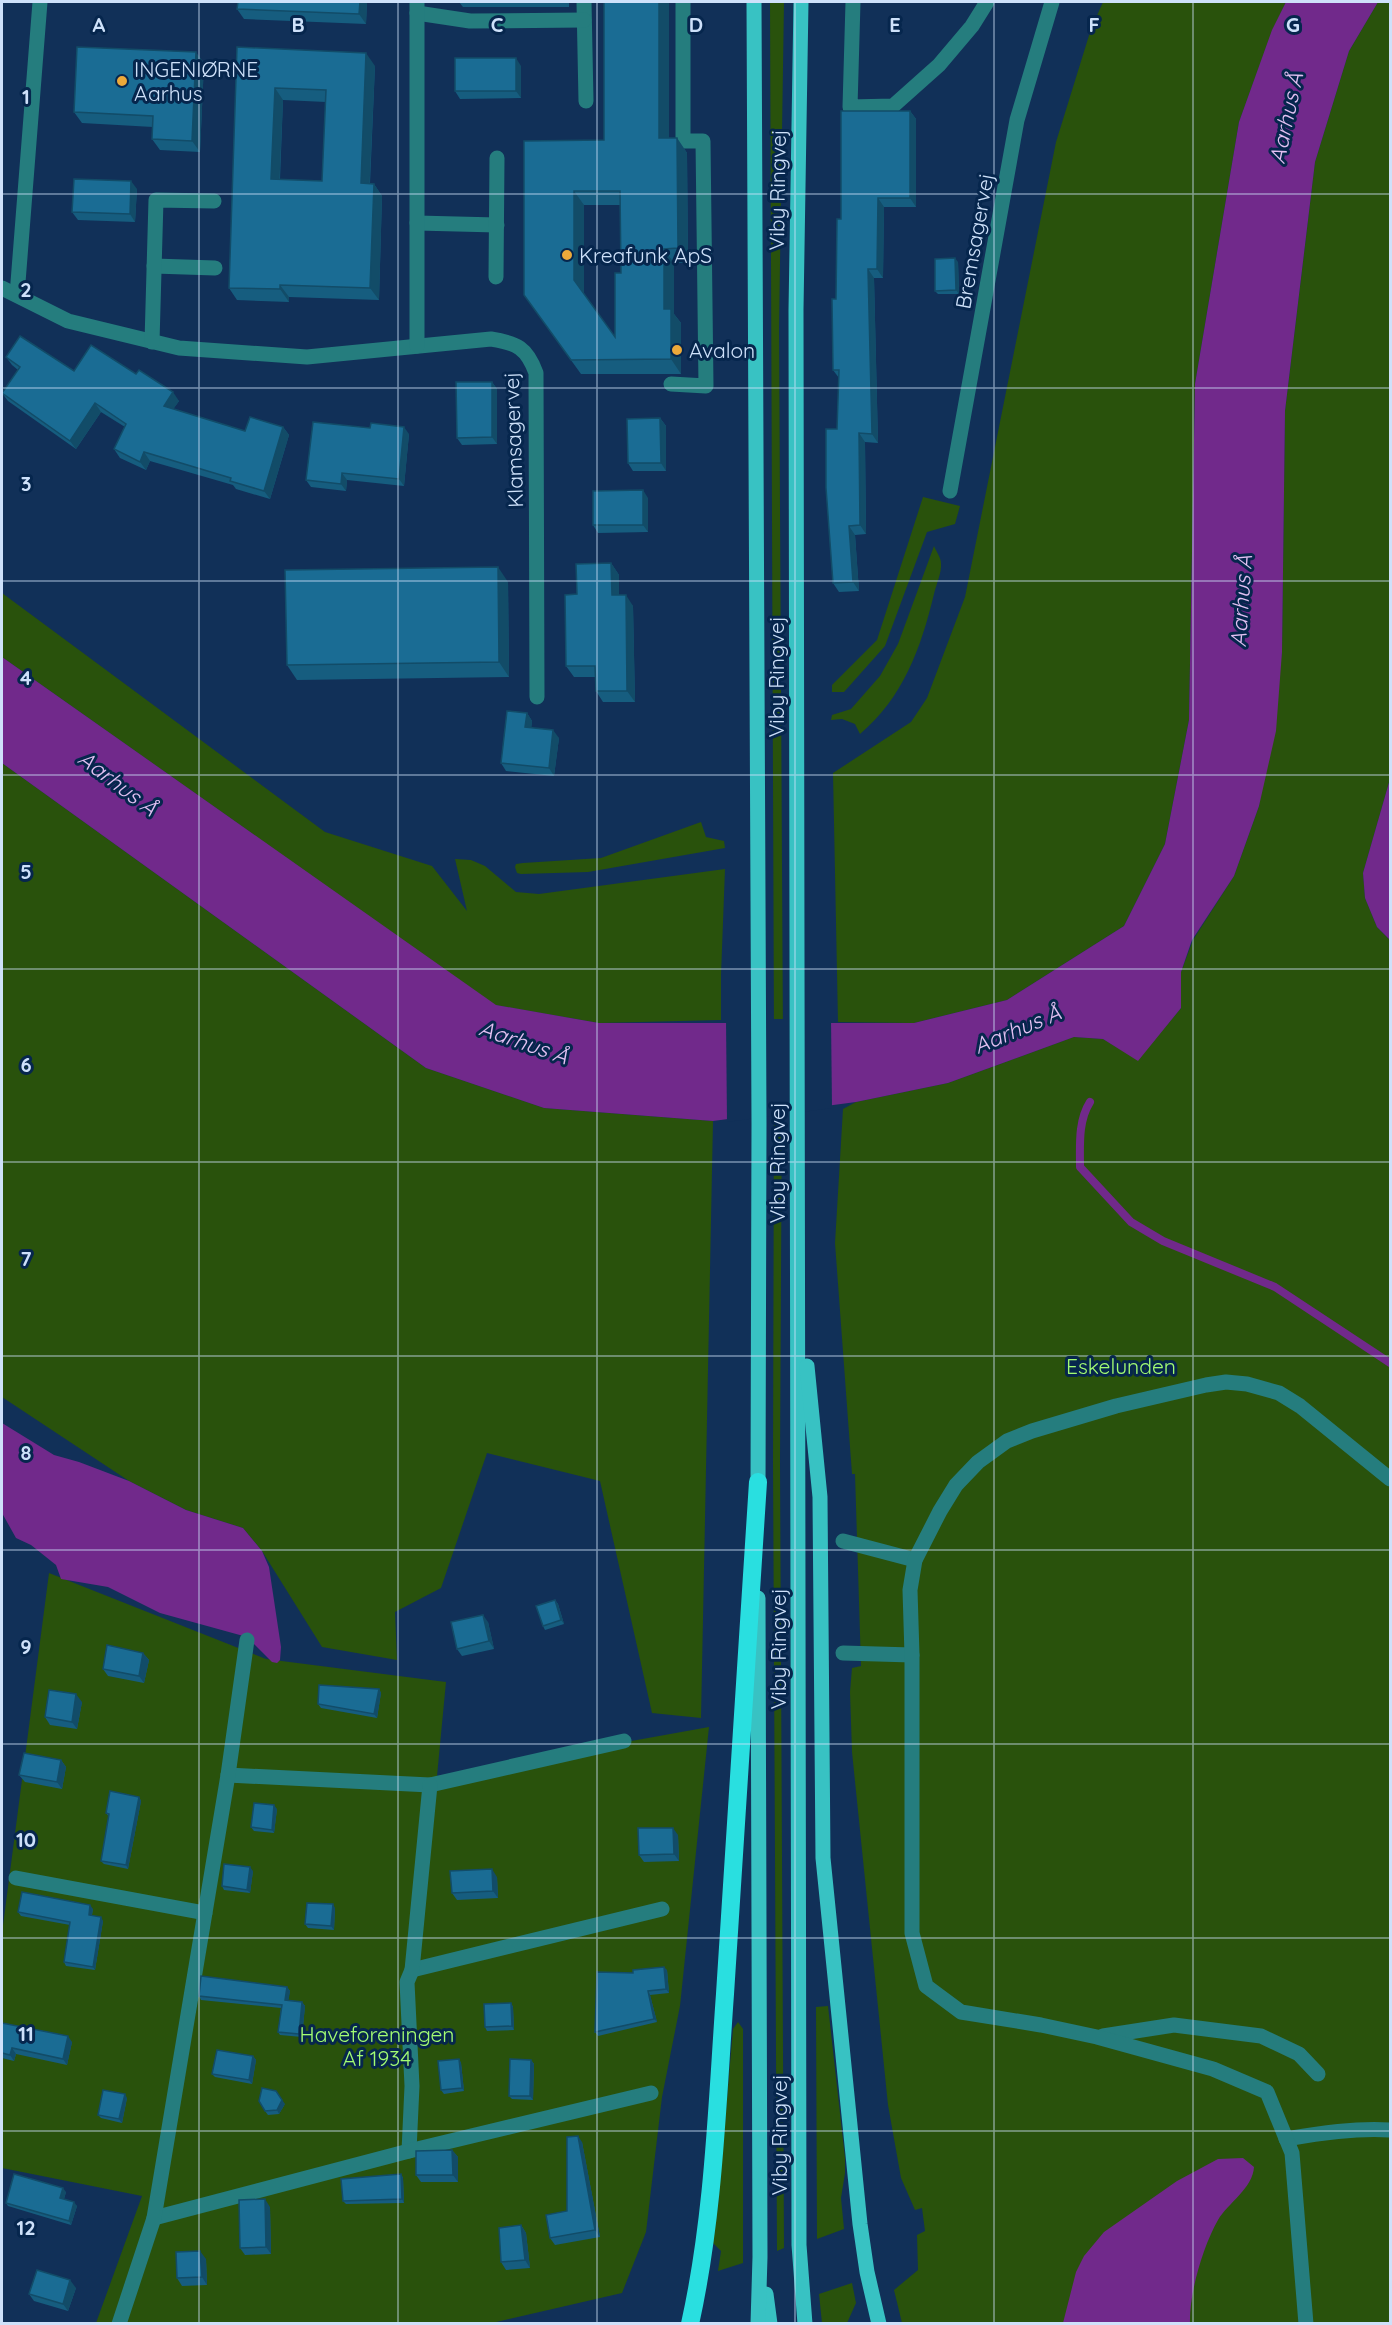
<svg xmlns="http://www.w3.org/2000/svg" width="1392" height="2325" viewBox="0 0 1392 2325" font-family="Quicksand,sans-serif">
	<rect width="100%" height="100%" fill="#113058"/>
	<g fill="#29520c">
		<polygon points="770,2 784,2 779,329 783,1041 774,1042"/>
		<polygon points="1103,2 1286,2 1272,31 1239,122 1195,384 1189,720 1165,844 1124,926 1007,1000 914,1023 838,1022 833,773 911,722 927,698 965,597 1056,142 1091,29"/>
		<polygon points="1378,2 1390,2 1390,779 1363,873 1365,898 1377,927 1390,940 1390,2323 902,2323 894,2290 918,2270 917,2235 925,2231 922,2208 915,2210 901,2178 888,2105 852,1752 850,1692 852,1668 861,1666 855,1474 852,1474 835,1243 843,1109 856,1102 948,1083 1074,1037 1103,1039 1138,1060 1181,1008 1181,972 1193,940 1234,876 1259,806 1282,652 1285,411 1315,162 1349,51"/>
		<polygon points="923,497 960,506 955,524 927,532 885,646 844,692 832,692 832,685 877,640"/>
		<path d="M934 546C936 551 941 558 941 563 942 572 936 585 934 594 921 648 903 698 860 734L855 724 842 719 831 720 832 715 851 709 880 676 898 644Z"/>
		<polygon points="2,593 325,832 432,866 467,911 455,859 471,860 485,866 516,892 539,894 725,869 721,975 721,1020 599,1023 495,1005 2,657"/>
		<polygon points="2,763 426,1068 544,1108 713,1121 701,1718 652,1713 600,1481 487,1453 441,1588 395,1612 397,1660 322,1647 262,1551 243,1528 186,1510 129,1481 2,1397"/>
		<polygon points="701,822 706,837 724,841 725,848 588,872 521,874 517,873 515,867 516,864 523,863 601,858"/>
		<polygon points="774,1093 782,1093 780,1462 784,2248 777,2251 773,1463"/>
		<polygon points="49,1573 266,1659 446,1682 437,1776 709,1727 680,2006 662,2097 646,2232 622,2293 492,2323 96,2323 142,2196 2,2168 2,1933"/>
		<polygon points="828,2006 845,2158 845,2173 841,2198 844,2229 817,2239 816,2007"/>
		<polygon points="738,2022 743,2029 743,2263 718,2271 721,2251 713,2243 718,2206 733,2029"/>
		<polygon points="852,2283 856,2303 847,2323 822,2323 819,2294"/>
	</g>
	<g fill="#71298b">
		<polygon points="1286,2 1378,2 1349,51 1315,162 1285,411 1282,652 1276,731 1259,806 1234,876 1192,940 1181,972 1181,1008 1138,1061 1103,1039 1074,1037 948,1083 856,1102 713,1121 544,1108 426,1068 2,763 2,657 496,1005 599,1023 914,1023 1007,1000 1124,926 1165,844 1189,720 1195,384 1239,122 1272,30"/>
		<polygon points="1390,779 1390,940 1377,927 1365,898 1363,873"/>
		<polygon points="2,1423 54,1455 79,1462 129,1481 186,1510 243,1528 262,1551 269,1567 281,1647 280,1660 277,1663 272,1662 247,1637 160,1613 108,1587 61,1579 56,1565 31,1545 16,1538 2,1513"/>
		<path d="M1243 2158 1254 2167C1253 2188 1228 2203 1218 2220 1203 2246 1189 2294 1190 2323H1063L1076 2272 1084 2256 1104 2232 1177 2181 1218 2159Z"/>
	</g>
	<polygon fill="#113058" points="726,1019 831,1019 832,1108 727,1122"/>
	<g fill="none" stroke-linecap="round" stroke-linejoin="round">
		<path stroke="#71298b" stroke-width="8" d="M1090 1102C1078 1121 1080 1145 1080 1167L1131 1222 1163 1241 1275 1287 1390 1363"/>
		<g stroke="#257d7e" stroke-width="15">
			<polyline points="584,2 586,101"/>
			<polyline points="853,2 850,107 893,106 939,65 972,26 987,2"/>
			<polyline points="417,13 470,21 584,20"/>
			<polyline points="417,223 497,225"/>
			<polyline points="154,266 215,268"/>
			<polyline points="496,277 497,158"/>
			<path d="M2 288 68 321 179 348 307 357 491 339C517 343 527 348 536 373L537 697"/>
			<polyline points="17,295 40,2"/>
			<polyline points="152,342 156,200 214,201"/>
			<polyline points="417,346 417,2"/>
			<polyline points="671,384 706,386 703,141 683,141 683,2"/>
			<polyline points="950,491 1017,120 1052,2"/>
			<polyline points="843,1541 915,1560"/>
			<polyline points="843,1653 912,1655"/>
			<polyline points="228,1775 430,1785 624,1741"/>
			<polyline points="16,1878 205,1913"/>
			<polyline points="412,1970 662,1909"/>
			<polyline points="1103,2036 1174,2025 1261,2036 1299,2054 1318,2074"/>
			<path d="M1286 2139C1321 2133 1355 2128 1390 2130"/>
			<polyline points="409,2151 412,2086 407,1982 412,1970 430,1785"/>
			<polyline points="154,2218 409,2151 651,2093"/>
			<polyline points="119,2324 154,2218 228,1775 247,1640"/>
			<polyline points="1306,2324 1292,2153 1267,2092 1213,2069 1097,2037 1041,2025 961,2012 926,1986 912,1933 912,1655 910,1590 915,1560 940,1511 956,1485 978,1462 1007,1441 1032,1431 1116,1406 1206,1385 1226,1382 1247,1384 1279,1393 1300,1406 1390,1479"/>
		</g>
		<g stroke="#38c2c3" stroke-width="15">
			<polyline points="754,2 759,1123 758,1493"/>
			<polyline points="801,2 796,310 799,2245 805,2324"/>
			<polyline points="807,1366 820,1497 823,1858 860,2224 867,2272 879,2324"/>
			<polyline points="766,2294 770,2324"/>
			<polyline points="758,2324 760,2257 758,1598"/>
		</g>
		<path stroke="#29dfe0" stroke-width="18" d="M690 2324C714 2216 717 2104 725 1994 737 1823 747 1652 758 1482"/>
	</g>
	<g fill="#165d7f" fill-rule="evenodd">
		<polygon points="367,2 366,24 244,19 237,9"/>
		<polygon points="459,2 569,2 569,7 463,7"/>
		<path d="M604 2H669V138H677L687 153 688 263H674V314L681 323V374H581L524 295V141L604 140ZM584 205H620L621 273 615 337 584 294Z"/>
		<path d="M237 47 375 66 370 183 374 184 382 196 379 300 289 297V302L237 300 229 288ZM283 100 326 102 322 181 280 179Z"/>
		<polygon points="204,63 200,152 160,150 152,139 153,127 82,123 74,112"/>
		<polygon points="521,66 521,98 460,99 455,91"/>
		<polygon points="910,111 916,119 916,207 884,207 883,278 874,278 878,443 865,442 866,534 855,535 859,591 839,592 833,583 839,378 833,370 836,299 841,219"/>
		<polygon points="137,189 135,222 78,220 72,212"/>
		<polygon points="958,262 959,294 938,294 935,291"/>
		<polygon points="6,357 74,371 136,374 179,401 173,409 245,431 283,427 289,435 270,499 236,489 233,485 150,461 146,470 120,458 114,449 125,427 101,412 76,449 8,401 2,393 18,370 12,365"/>
		<polygon points="492,382 497,389 497,444 462,445 457,438"/>
		<polygon points="660,418 666,426 666,471 633,471 628,463"/>
		<polygon points="409,434 404,486 347,480 346,491 311,487 306,480"/>
		<polygon points="648,498 648,532 598,533 593,525"/>
		<polygon points="611,563 619,575 619,595 633,606 635,702 603,702 596,691 595,677 574,677 566,666 577,594"/>
		<polygon points="508,582 509,677 297,680 287,665"/>
		<polygon points="527,713 532,721 531,728 559,738 554,776 506,771 501,763"/>
		<polygon points="555,1600 558,1604 564,1624 545,1630 543,1626"/>
		<polygon points="488,1622 494,1649 462,1656 457,1649"/>
		<polygon points="143,1653 149,1660 144,1683 108,1676 103,1669"/>
		<polygon points="379,1689 381,1693 377,1718 321,1708 318,1704"/>
		<polygon points="82,1702 77,1729 50,1725 45,1717"/>
		<polygon points="61,1760 66,1767 62,1789 25,1782 19,1775"/>
		<polygon points="139,1797 141,1801 128,1869 104,1864 101,1861 109,1817 106,1813"/>
		<polygon points="277,1809 274,1833 254,1831 251,1827"/>
		<polygon points="678,1835 679,1861 644,1862 639,1855"/>
		<polygon points="253,1871 250,1893 224,1890 222,1886"/>
		<polygon points="497,1877 498,1898 457,1900 452,1893"/>
		<polygon points="335,1908 334,1930 308,1928 305,1924"/>
		<polygon points="93,1909 92,1915 103,1921 95,1970 66,1966 64,1962 70,1925 21,1916 18,1912"/>
		<polygon points="667,1970 669,1993 650,1995 657,2022 598,2036 595,2032 633,1973"/>
		<polygon points="287,1987 290,1991 288,2000 302,2002 305,2006 302,2037 280,2035 278,2032 281,2008 201,2000 199,1996"/>
		<polygon points="511,2003 513,2007 514,2030 487,2031 485,2027"/>
		<polygon points="2,2023 72,2042 67,2065 16,2054 14,2061 2,2058"/>
		<polygon points="253,2056 256,2060 252,2084 215,2077 212,2074"/>
		<polygon points="459,2059 461,2063 464,2091 444,2094 441,2090"/>
		<polygon points="531,2060 534,2064 533,2100 512,2099 509,2096"/>
		<polygon points="127,2098 122,2123 101,2118 98,2115"/>
		<polygon points="285,2104 279,2114 268,2115 265,2111"/>
		<polygon points="582,2142 600,2237 555,2245 550,2238 567,2211"/>
		<polygon points="452,2150 458,2157 458,2182 421,2182 416,2175"/>
		<polygon points="401,2174 403,2178 404,2203 346,2204 343,2201"/>
		<polygon points="66,2192 64,2199 77,2206 71,2225 8,2206 6,2203"/>
		<polygon points="270,2207 271,2254 245,2255 240,2248"/>
		<polygon points="521,2225 526,2233 530,2268 506,2270 501,2262"/>
		<polygon points="206,2259 207,2285 182,2286 177,2278"/>
		<polygon points="76,2288 68,2311 34,2301 29,2294"/>
	</g>
	<g fill="#124c68">
		<polygon points="360,2 367,2 366,24 359,14"/>
		<polygon points="659,2 669,2 669,153 659,138"/>
		<polygon points="196,52 204,63 200,152 192,141"/>
		<polygon points="366,53 375,66 369,196 361,183"/>
		<polygon points="516,58 521,66 521,98 516,91"/>
		<polygon points="275,88 283,100 279,191 271,179"/>
		<polygon points="910,111 916,119 916,207 910,198"/>
		<polygon points="677,138 687,153 688,263 678,248"/>
		<polygon points="131,181 137,189 135,222 130,214"/>
		<polygon points="374,184 382,196 379,300 370,288"/>
		<polygon points="574,191 584,205 584,294 574,280"/>
		<polygon points="878,198 884,207 883,278 877,269"/>
		<polygon points="664,249 674,263 674,314 681,323 681,374 671,359 664,309"/>
		<polygon points="955,258 958,262 959,294 956,290"/>
		<polygon points="868,269 874,278 878,443 872,434"/>
		<polygon points="280,285 289,297 289,302 280,289"/>
		<polygon points="492,382 497,389 497,444 492,437"/>
		<polygon points="173,392 179,401 170,414 164,406"/>
		<polygon points="95,403 101,412 76,449 70,441"/>
		<polygon points="660,418 666,426 666,471 661,463"/>
		<polygon points="283,427 289,435 270,499 264,491"/>
		<polygon points="404,427 409,434 404,486 399,479"/>
		<polygon points="859,433 865,442 866,534 860,525"/>
		<polygon points="144,452 150,461 146,470 140,462"/>
		<polygon points="342,473 347,480 346,491 341,484"/>
		<polygon points="643,490 648,498 648,532 643,525"/>
		<polygon points="849,526 855,535 859,591 853,582"/>
		<polygon points="611,563 619,575 619,606 612,595"/>
		<polygon points="498,567 508,582 509,677 499,662"/>
		<polygon points="626,595 633,606 635,702 627,691"/>
		<polygon points="527,713 532,721 531,734 525,727"/>
		<polygon points="553,730 559,738 554,776 549,768"/>
		<polygon points="555,1600 558,1604 564,1624 561,1620"/>
		<polygon points="483,1615 488,1622 494,1649 489,1641"/>
		<polygon points="143,1653 149,1660 144,1683 139,1676"/>
		<polygon points="379,1689 381,1693 377,1718 374,1714"/>
		<polygon points="76,1694 82,1702 77,1729 72,1722"/>
		<polygon points="61,1760 66,1767 62,1789 57,1782"/>
		<polygon points="139,1797 141,1801 128,1869 126,1865"/>
		<polygon points="274,1805 277,1809 274,1833 272,1830"/>
		<polygon points="673,1828 678,1835 679,1861 674,1854"/>
		<polygon points="250,1867 253,1871 250,1893 247,1890"/>
		<polygon points="492,1869 497,1877 498,1898 493,1891"/>
		<polygon points="333,1904 335,1908 334,1930 331,1926"/>
		<polygon points="90,1905 93,1909 91,1919 89,1915"/>
		<polygon points="101,1917 103,1921 95,1970 93,1967"/>
		<polygon points="664,1967 667,1970 669,1993 666,1989"/>
		<polygon points="287,1987 290,1991 288,2004 285,2000"/>
		<polygon points="648,1991 650,1995 657,2022 654,2019"/>
		<polygon points="302,2002 305,2006 302,2037 299,2034"/>
		<polygon points="511,2003 513,2007 514,2030 512,2026"/>
		<polygon points="68,2036 72,2042 67,2065 63,2059"/>
		<polygon points="12,2048 16,2054 14,2061 10,2055"/>
		<polygon points="253,2056 256,2060 252,2084 249,2080"/>
		<polygon points="459,2059 461,2063 464,2091 462,2088"/>
		<polygon points="531,2060 534,2064 533,2100 530,2096"/>
		<polygon points="125,2094 127,2098 122,2123 119,2119"/>
		<polygon points="278,2094 285,2104 279,2114 277,2110"/>
		<polygon points="578,2136 582,2142 600,2237 595,2230"/>
		<polygon points="452,2150 458,2157 458,2182 453,2175"/>
		<polygon points="401,2174 403,2178 404,2203 402,2199"/>
		<polygon points="63,2188 66,2192 63,2202 60,2198"/>
		<polygon points="265,2199 270,2207 271,2254 266,2247"/>
		<polygon points="74,2202 77,2206 71,2225 69,2221"/>
		<polygon points="521,2225 526,2233 530,2268 525,2260"/>
		<polygon points="200,2251 206,2259 207,2285 202,2277"/>
		<polygon points="70,2280 76,2288 68,2311 63,2304"/>
	</g>
	<g fill="#1a6c94" stroke="#124c68" stroke-width="1.5" fill-rule="evenodd">
		<polygon points="238,2 360,2 359,14 237,9"/>
		<path d="M604 2H659V138H677L678 248 664 249V309H671V359L571 360 524 295V141L604 140ZM574 191H620L621 273H615V337L574 280Z"/>
		<polygon points="77,47 196,52 192,141 152,139 153,116 74,112"/>
		<path d="M237 47 366 53 361 183 374 184 370 288 280 285V289L229 288ZM275 88 326 90 322 181 271 179Z"/>
		<rect x="455" y="58" width="61" height="33"/>
		<polygon points="841,111 910,111 910,198 878,198 877,269 868,269 872,434 859,433 860,525 849,526 853,582 833,583 826,488 826,429 837,429 839,370 833,370 832,299 836,299 837,219 841,219"/>
		<polygon points="74,179 131,181 130,214 72,212"/>
		<polygon points="955,258 956,290 935,291 935,259"/>
		<polygon points="20,336 74,371 91,345 136,374 139,370 173,392 164,406 245,431 250,417 283,427 264,491 230,481 231,478 144,452 140,462 114,449 126,424 95,403 70,441 2,393 20,367 6,357"/>
		<polygon points="456,382 492,382 492,437 457,438"/>
		<polygon points="660,418 661,463 628,463 627,419"/>
		<polygon points="313,422 370,428 371,423 404,427 399,479 342,473 341,484 306,480"/>
		<polygon points="643,490 643,525 593,525 593,491"/>
		<polygon points="611,563 612,595 626,595 627,691 596,691 595,666 566,666 565,595 577,594 576,564"/>
		<polygon points="498,567 499,662 287,665 285,570"/>
		<polygon points="507,711 527,713 525,727 553,730 549,768 501,763"/>
		<polygon points="555,1600 561,1620 543,1626 536,1606"/>
		<polygon points="483,1615 489,1641 457,1649 451,1622"/>
		<polygon points="107,1645 143,1653 139,1676 103,1669"/>
		<polygon points="319,1685 379,1689 374,1714 318,1704"/>
		<polygon points="49,1690 76,1694 72,1722 45,1717"/>
		<polygon points="24,1753 61,1760 57,1782 19,1775"/>
		<polygon points="110,1791 139,1797 126,1865 101,1861 109,1814 106,1813"/>
		<polygon points="254,1803 274,1805 272,1830 251,1827"/>
		<polygon points="638,1828 673,1828 674,1854 639,1855"/>
		<polygon points="224,1864 250,1867 247,1890 222,1886"/>
		<polygon points="492,1869 493,1891 452,1893 450,1871"/>
		<polygon points="22,1892 90,1905 89,1915 101,1917 93,1967 64,1962 70,1922 18,1912"/>
		<polygon points="307,1903 333,1904 331,1926 305,1924"/>
		<polygon points="664,1967 666,1989 648,1991 654,2019 595,2032 597,1972 633,1973 633,1970"/>
		<polygon points="201,1976 287,1987 285,2000 302,2002 299,2034 278,2032 282,2005 199,1996"/>
		<polygon points="511,2003 512,2026 485,2027 484,2004"/>
		<polygon points="2,2023 68,2036 63,2059 12,2048 10,2055 2,2053"/>
		<polygon points="217,2050 253,2056 249,2080 212,2074"/>
		<polygon points="459,2059 462,2088 441,2090 438,2061"/>
		<polygon points="510,2059 531,2060 530,2096 509,2096"/>
		<polygon points="262,2088 276,2091 282,2100 277,2110 265,2111 259,2101"/>
		<polygon points="103,2090 125,2094 119,2119 98,2115"/>
		<polygon points="578,2136 595,2230 550,2238 546,2215 567,2211 567,2137"/>
		<polygon points="452,2150 453,2175 416,2175 416,2151"/>
		<polygon points="14,2174 63,2188 60,2198 74,2202 69,2221 6,2203"/>
		<polygon points="401,2174 402,2199 343,2201 341,2179"/>
		<polygon points="265,2199 266,2247 240,2248 239,2200"/>
		<polygon points="521,2225 525,2260 501,2262 499,2228"/>
		<polygon points="200,2251 202,2277 177,2278 176,2252"/>
		<polygon points="37,2270 70,2280 63,2304 29,2294"/>
	</g>
	<path fill="none" stroke="#cee1fa" stroke-width="1.5" stroke-opacity="0.55" d="M199 2V2324M398 2V2324M597 2V2324M795 2V2324M994 2V2324M1193 2V2324M2 194H1390M2 388H1390M2 581H1390M2 775H1390M2 969H1390M2 1162H1390M2 1356H1390M2 1550H1390M2 1744H1390M2 1938H1390M2 2131H1390"/>
	<g fill="#eca93a" stroke="#06264d" stroke-width="2">
		<circle cx="122" cy="81" r="6"/>
		<circle cx="567" cy="255" r="6"/>
		<circle cx="677" cy="350" r="6"/>
	</g>
	<g text-anchor="middle" dominant-baseline="central" stroke-width="6" stroke-linejoin="round" paint-order="stroke">
		<g font-size="21" fill="#cee1fa" stroke="#06264d" text-anchor="start">
			<text x="134" y="69">INGENIØRNE<tspan x="134" dy="24">Aarhus</tspan></text>
			<text x="579" y="255">Kreafunk ApS</text>
			<text x="689" y="350">Avalon</text>
		</g>
		<g font-size="21" fill="#cee1fa" stroke="#06264d">
			<text transform="translate(777 190) rotate(-89)">Viby Ringvej</text>
			<text transform="translate(974 241) rotate(-80)">Bremsagervej</text>
			<text transform="translate(513 440) rotate(-92)">Klamsagervej</text>
			<text transform="translate(776 677) rotate(-90)">Viby Ringvej</text>
			<text transform="translate(777 1163) rotate(-90)">Viby Ringvej</text>
			<text transform="translate(778 1649) rotate(-90)">Viby Ringvej</text>
			<text transform="translate(779 2135) rotate(-90)">Viby Ringvej</text>
		</g>
		<g font-size="21" fill="#a3fc72" stroke="#06264d">
			<text x="1121" y="1366">Eskelunden</text>
			<text x="377" y="2034">Haveforeningen<tspan x="377" dy="24">Af 1934</tspan></text>
		</g>
		<g font-size="22" font-style="italic" fill="#e4c1f3" stroke="#06264d">
			<text transform="translate(1286 118) rotate(-78)">Aarhus Å</text>
			<text transform="translate(1241 601) rotate(-86)">Aarhus Å</text>
			<text transform="translate(118 783) rotate(37)">Aarhus Å</text>
			<text transform="translate(1017 1029) rotate(-23)">Aarhus Å</text>
			<text transform="translate(524 1042) rotate(19)">Aarhus Å</text>
		</g>
	</g>
	<g font-size="20" text-anchor="middle" font-weight="bold" fill="#cee1fa" stroke="#06264d" stroke-width="6" stroke-linejoin="round" paint-order="stroke">
		<text x="99" y="32">A</text>
		<text x="298" y="32">B</text>
		<text x="497" y="32">C</text>
		<text x="696" y="32">D</text>
		<text x="895" y="32">E</text>
		<text x="1094" y="32">F</text>
		<text x="1293" y="32">G</text>
		<text x="26" y="104">1</text>
		<text x="26" y="297">2</text>
		<text x="26" y="491">3</text>
		<text x="26" y="685">4</text>
		<text x="26" y="879">5</text>
		<text x="26" y="1072">6</text>
		<text x="26" y="1266">7</text>
		<text x="26" y="1460">8</text>
		<text x="26" y="1654">9</text>
		<text x="26" y="1847">10</text>
		<text x="26" y="2041">11</text>
		<text x="26" y="2235">12</text>
	</g>
	<rect width="1392" height="2325" fill="none" stroke="#cee1fa" stroke-width="6"/>
</svg>
